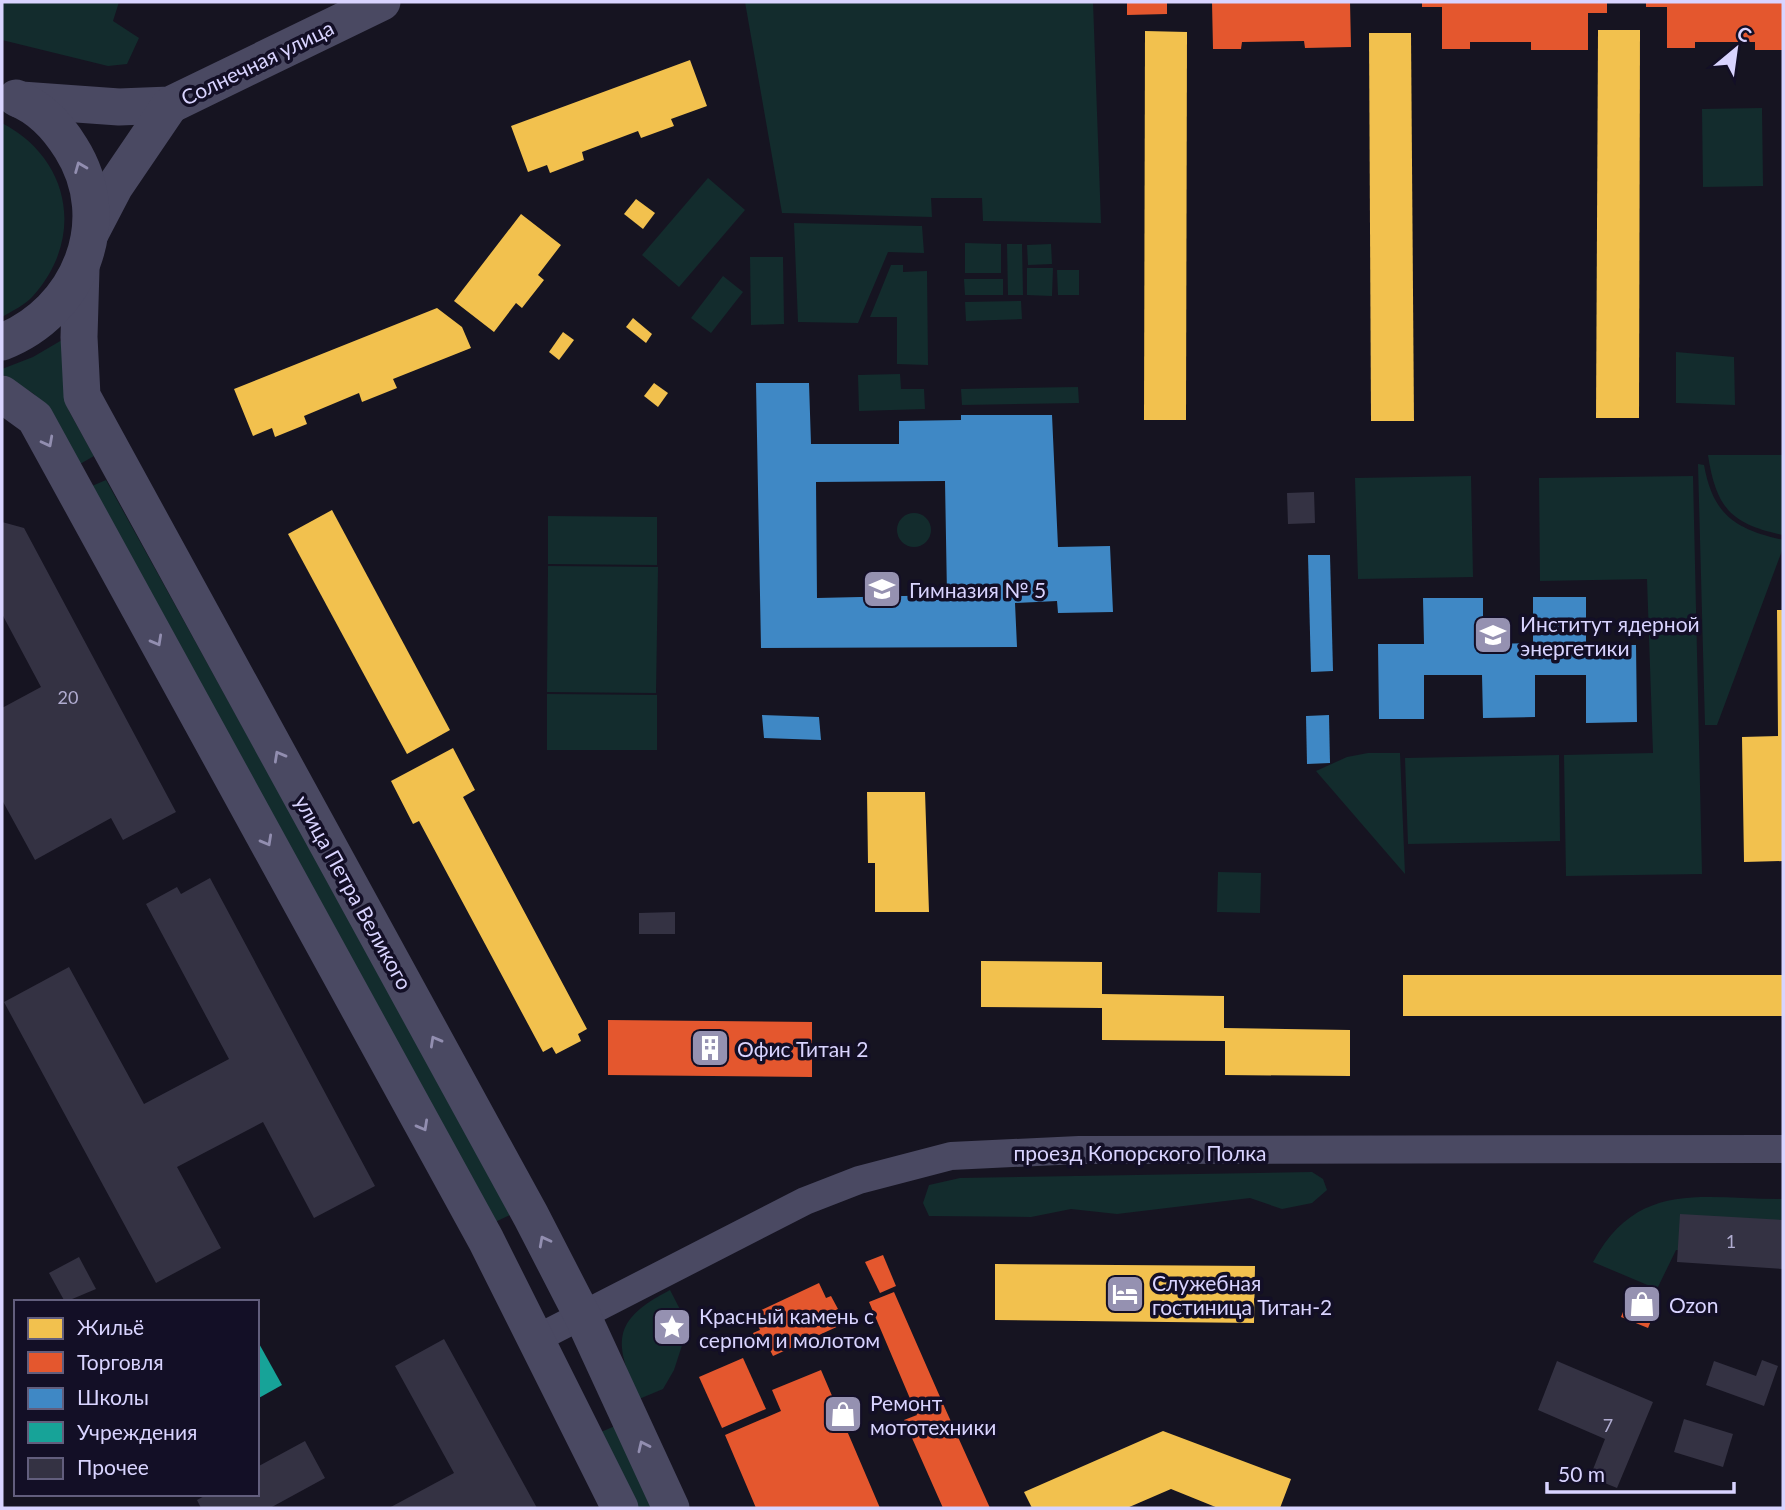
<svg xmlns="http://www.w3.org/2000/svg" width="1785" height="1510" viewBox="0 0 1785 1510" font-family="Lato,sans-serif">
	<rect width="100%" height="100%" fill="#161421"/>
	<g fill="#132c2d">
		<polygon points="2,2 119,2 113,21 139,38 127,64 108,66 2,40"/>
		<polygon points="745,2 1093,2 1101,223 983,221 982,198 931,198 932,217 782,213"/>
		<polygon points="1762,108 1763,186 1703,187 1702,109"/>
		<path d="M2 123C71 159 85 238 33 296 25 305 12 311 2 317Z"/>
		<polygon points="708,178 745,210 679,287 642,255"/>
		<polygon points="794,223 922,226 924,253 888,252 858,323 798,322"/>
		<polygon points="965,243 1001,244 1001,273 965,273"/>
		<polygon points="1007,244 1022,244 1023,295 1008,295"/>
		<polygon points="1051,244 1052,264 1028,265 1027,245"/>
		<polygon points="750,257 783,257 784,324 751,325"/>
		<polygon points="891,265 903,265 903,272 927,271 928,365 897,364 897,317 870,317"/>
		<polygon points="1027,268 1053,268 1052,296 1027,295"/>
		<polygon points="1057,270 1079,270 1079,295 1058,295"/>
		<polygon points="723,276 743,292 711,333 691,318"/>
		<polygon points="964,279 1003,279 1003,295 965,295"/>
		<polygon points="1021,301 1022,319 966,321 965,302"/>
		<polygon points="62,340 69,411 94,456 80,464 55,420 34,394 2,374 2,369 33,357"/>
		<polygon points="1676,352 1734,357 1735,405 1676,403"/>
		<polygon points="900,374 901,389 924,389 925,409 859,411 858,375"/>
		<polygon points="1078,387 1079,403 962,405 961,389"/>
		<path d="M1708 455H1783V535C1730 524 1716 507 1708 455Z"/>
		<path d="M1698 464 1704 465C1713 515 1735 529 1783 540V548L1717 725H1705Z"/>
		<polygon points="1471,476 1473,577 1358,579 1355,478"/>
		<polygon points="1693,476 1702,874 1566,876 1564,755 1653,753 1647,579 1540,581 1539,478"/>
		<polygon points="106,480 512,1214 495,1222 92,486"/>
		<circle cx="914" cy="530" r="17"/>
		<polygon points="548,516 657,517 657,565 548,564"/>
		<polygon points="548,566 658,567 656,693 547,692"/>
		<polygon points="547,694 657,695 657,750 547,750"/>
		<polygon points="1368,753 1400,753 1405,874 1316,771 1347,757"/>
		<polygon points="1559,755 1560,841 1408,844 1405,758"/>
		<polygon points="1218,872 1261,873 1260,913 1217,912"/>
		<polygon points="1312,1172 1323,1179 1327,1190 1312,1203 1282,1209 1250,1198 1117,1214 1071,1209 1031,1217 929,1216 923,1203 929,1185 960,1178"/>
		<path d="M1783 1199V1258L1676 1250 1657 1289 1593 1262C1638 1179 1702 1199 1783 1199Z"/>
		<path d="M670 1290 688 1325 686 1333 674 1370 663 1389 639 1399C614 1343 610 1321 670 1290Z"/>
		<polygon points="615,1426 652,1508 633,1508 601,1432"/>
	</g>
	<g fill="#f2c14e">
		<polygon points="1598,30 1640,30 1639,418 1596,418"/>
		<polygon points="1145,31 1187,32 1186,420 1144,420"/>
		<polygon points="1369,33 1411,33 1414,421 1371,421"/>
		<polygon points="690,60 707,106 671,119 674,126 641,138 638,131 582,152 584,160 550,173 547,165 528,172 511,126"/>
		<polygon points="636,199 655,213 643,229 624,214"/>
		<polygon points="521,214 561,245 538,275 544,280 522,308 516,303 494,332 454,301"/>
		<polygon points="437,308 462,327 471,348 393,379 397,388 362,402 359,393 304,416 307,424 275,437 272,428 253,436 234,389"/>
		<polygon points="633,318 652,334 646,343 626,327"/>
		<polygon points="563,332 574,340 559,360 549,352"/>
		<polygon points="654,383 668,393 658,407 644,396"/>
		<polygon points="332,510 450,730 407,754 288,534"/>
		<polygon points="1777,610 1783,610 1783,861 1744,862 1742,737 1778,736"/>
		<polygon points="453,748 475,790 463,797 587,1029 578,1034 581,1041 556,1054 552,1047 543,1052 419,821 413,824 391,781"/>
		<polygon points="867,792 925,792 929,912 875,912 875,863 868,863"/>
		<polygon points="981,961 1102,962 1102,994 1224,996 1224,1028 1350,1030 1350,1076 1225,1075 1225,1041 1102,1040 1102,1008 981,1007"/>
		<rect x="1403" y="975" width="380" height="41"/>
		<polygon points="995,1264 1255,1266 1254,1323 995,1320"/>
		<polygon points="1163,1431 1291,1479 1280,1508 1218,1508 1171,1489 1127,1508 1032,1508 1024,1492"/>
	</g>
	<g fill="#e4572e">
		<polygon points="1127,2 1167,2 1167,14 1127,15"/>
		<polygon points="1212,2 1350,2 1351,47 1305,48 1304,41 1242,42 1241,49 1213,49"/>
		<polygon points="1422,2 1607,2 1607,13 1588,13 1588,50 1531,50 1531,42 1470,42 1470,49 1442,49 1442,7 1422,7"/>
		<polygon points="1646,2 1783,2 1783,50 1755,50 1755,42 1695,42 1695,48 1667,48 1667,7 1646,7"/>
		<polygon points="608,1020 812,1022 812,1077 608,1075"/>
		<polygon points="883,1255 896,1286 880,1293 865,1262"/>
		<polygon points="819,1283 826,1298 831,1296 838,1309 834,1311 841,1325 773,1356 766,1342 759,1345 753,1333 760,1330 753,1314"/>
		<polygon points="1631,1291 1659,1302 1648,1328 1621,1317"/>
		<polygon points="894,1292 944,1406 990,1508 943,1508 904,1420 917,1415 869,1302"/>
		<polygon points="743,1358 766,1409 722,1428 699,1377"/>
		<polygon points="821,1370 880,1508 756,1508 725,1435 781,1411 772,1390"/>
	</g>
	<g fill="#3f88c5" fill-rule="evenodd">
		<path d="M756 383H809L811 444H899V421L961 420V415H1052L1058 547 1110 546 1113 612 1058 613 1057 601 1015 603 1017 647 761 648ZM945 481 947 595 817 598 816 482Z"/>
		<polygon points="1308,555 1330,555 1333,671 1311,672"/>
		<polygon points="1533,597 1586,597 1586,645 1636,645 1637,722 1586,723 1586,675 1535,675 1535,717 1483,718 1482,675 1424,675 1424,719 1379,719 1378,644 1424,644 1423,598 1483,598 1483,644 1533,643"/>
		<polygon points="762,715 819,717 821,740 764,738"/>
		<polygon points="1329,715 1330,763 1307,764 1306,716"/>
	</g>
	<polygon fill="#17a398" points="257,1340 282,1385 257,1399"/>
	<g fill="#343243">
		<polygon points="1314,492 1315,523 1288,524 1287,493"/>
		<polygon points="2,522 24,528 176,812 123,840 111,818 35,860 2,800 2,708 41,687 2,614"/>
		<polygon points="210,878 375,1186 314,1218 263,1122 177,1167 221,1248 156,1283 4,1002 69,967 144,1104 229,1059 146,904 177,887 181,894"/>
		<polygon points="675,912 675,934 639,934 639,913"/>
		<polygon points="1680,1214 1783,1220 1783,1269 1677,1262"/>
		<polygon points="79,1257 96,1289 65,1302 49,1273"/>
		<polygon points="444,1339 537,1508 389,1508 454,1473 395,1366"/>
		<polygon points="1762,1360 1778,1366 1764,1406 1706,1385 1714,1361 1756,1376"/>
		<polygon points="1557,1361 1653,1402 1617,1488 1590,1477 1605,1439 1538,1410"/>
		<polygon points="1684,1419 1733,1434 1723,1467 1674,1452"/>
		<polygon points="305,1441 325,1478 270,1508 201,1508 197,1500 208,1494 257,1494 257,1467"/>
	</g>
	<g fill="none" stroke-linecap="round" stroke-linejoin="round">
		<polyline stroke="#4a4962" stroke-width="28" points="538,1338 805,1201 859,1180 951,1156 1079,1150 1783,1149"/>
		<g stroke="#4a4962" stroke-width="37">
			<polyline points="21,100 119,107 170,105 382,2"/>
			<polyline points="91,232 115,186 170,105"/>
			<polyline points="81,269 79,337 82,396 531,1216 582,1315 671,1508"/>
			<path d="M2 342C79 312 117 221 71 148 58 127 39 107 16 98"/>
			<polyline points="2,394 35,418 486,1240 620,1508"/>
		</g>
	</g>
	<defs><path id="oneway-chevron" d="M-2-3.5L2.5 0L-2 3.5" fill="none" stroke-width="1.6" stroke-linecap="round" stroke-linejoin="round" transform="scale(1.75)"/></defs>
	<g stroke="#928eb0">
		<use href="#oneway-chevron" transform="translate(80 167) rotate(-112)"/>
		<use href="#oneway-chevron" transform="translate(48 442) rotate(62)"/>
		<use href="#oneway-chevron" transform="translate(157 641) rotate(61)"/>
		<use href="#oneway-chevron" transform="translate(279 756) rotate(-119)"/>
		<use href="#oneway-chevron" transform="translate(267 841) rotate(61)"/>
		<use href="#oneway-chevron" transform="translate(435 1041) rotate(-119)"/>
		<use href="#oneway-chevron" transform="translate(423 1126) rotate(61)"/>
		<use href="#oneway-chevron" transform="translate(544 1241) rotate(-118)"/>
		<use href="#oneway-chevron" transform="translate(643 1446) rotate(-115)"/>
	</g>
	<defs>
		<g id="school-square" transform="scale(2.0125)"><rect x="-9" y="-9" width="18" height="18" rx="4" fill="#9591b1" stroke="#130f26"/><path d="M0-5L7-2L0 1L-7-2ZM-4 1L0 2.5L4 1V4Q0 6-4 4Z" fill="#fff"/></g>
		<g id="university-square" transform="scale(2.0125)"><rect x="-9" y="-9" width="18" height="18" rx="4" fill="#9591b1" stroke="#130f26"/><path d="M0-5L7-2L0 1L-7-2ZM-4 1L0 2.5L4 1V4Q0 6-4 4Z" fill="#fff"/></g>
		<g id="building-square" transform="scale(2.0125)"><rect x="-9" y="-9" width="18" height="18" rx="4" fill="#9591b1" stroke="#130f26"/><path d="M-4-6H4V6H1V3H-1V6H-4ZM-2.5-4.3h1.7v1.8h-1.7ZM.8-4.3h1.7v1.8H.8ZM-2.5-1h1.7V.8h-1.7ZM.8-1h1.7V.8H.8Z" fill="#fff"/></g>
		<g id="hotel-square" transform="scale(2.0125)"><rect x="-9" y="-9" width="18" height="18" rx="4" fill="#9591b1" stroke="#130f26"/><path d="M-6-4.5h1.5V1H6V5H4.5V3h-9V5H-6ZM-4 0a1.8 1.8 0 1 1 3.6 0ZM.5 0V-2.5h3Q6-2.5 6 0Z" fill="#fff"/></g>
		<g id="shop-square" transform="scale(2.0125)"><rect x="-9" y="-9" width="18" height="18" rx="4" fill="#9591b1" stroke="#130f26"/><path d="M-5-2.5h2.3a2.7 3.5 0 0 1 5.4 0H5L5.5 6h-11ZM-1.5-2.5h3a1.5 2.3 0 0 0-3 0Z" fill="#fff"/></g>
		<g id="sight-square" transform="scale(2.0125)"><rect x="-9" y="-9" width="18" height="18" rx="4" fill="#9591b1" stroke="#130f26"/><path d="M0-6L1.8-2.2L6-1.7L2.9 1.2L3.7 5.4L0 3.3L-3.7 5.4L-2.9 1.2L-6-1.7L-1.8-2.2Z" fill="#fff"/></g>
	</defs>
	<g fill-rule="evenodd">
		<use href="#school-square" x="882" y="589"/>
		<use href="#university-square" x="1493" y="635"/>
		<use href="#building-square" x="710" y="1048"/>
		<use href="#hotel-square" x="1125" y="1294"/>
		<use href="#shop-square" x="1642" y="1304"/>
		<use href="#sight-square" x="672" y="1327"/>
		<use href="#shop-square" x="843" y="1414"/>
	</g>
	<g text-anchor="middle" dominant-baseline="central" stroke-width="7" stroke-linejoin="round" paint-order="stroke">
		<g font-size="18" fill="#b0acd0">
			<text x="68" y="697">20</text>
			<text x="1731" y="1241">1</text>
			<text x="1608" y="1425">7</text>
		</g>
		<g font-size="21" fill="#d9d4ff" stroke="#130f26">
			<text transform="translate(257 62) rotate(-26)">Солнечная улица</text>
			<text transform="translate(354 892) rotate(61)">улица Петра Великого</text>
			<text x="1140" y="1152">проезд Копорского Полка</text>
		</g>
		<g font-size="21" fill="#d9d4ff" stroke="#130f26" text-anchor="start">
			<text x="909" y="589">Гимназия № 5</text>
			<text x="1520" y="623">Институт ядерной<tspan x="1520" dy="24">энергетики</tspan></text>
			<text x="737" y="1048">Офис Титан 2</text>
			<text x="1152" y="1282">Служебная<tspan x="1152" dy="24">гостиница Титан-2</tspan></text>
			<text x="1669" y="1304">Ozon</text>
			<text x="699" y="1315">Красный камень с<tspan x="699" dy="24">серпом и молотом</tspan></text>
			<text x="870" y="1402">Ремонт<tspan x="870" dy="24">мототехники</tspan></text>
		</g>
	</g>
	<rect width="1785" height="1510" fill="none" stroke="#d9d4ff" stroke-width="7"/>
	<rect x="14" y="1300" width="245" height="196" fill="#130f26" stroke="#625e7d" stroke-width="2"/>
	<rect x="28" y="1318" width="35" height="21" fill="#f2c14e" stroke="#625e7d" stroke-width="2"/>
	<text x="77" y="1335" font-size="21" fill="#d9d4ff">Жильё</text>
	<rect x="28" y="1352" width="35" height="21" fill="#e4572e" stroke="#625e7d" stroke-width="2"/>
	<text x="77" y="1370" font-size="21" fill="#d9d4ff">Торговля</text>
	<rect x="28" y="1388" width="35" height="21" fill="#3f88c5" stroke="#625e7d" stroke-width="2"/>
	<text x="77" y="1405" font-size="21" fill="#d9d4ff">Школы</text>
	<rect x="28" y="1422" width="35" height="21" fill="#17a398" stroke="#625e7d" stroke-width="2"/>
	<text x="77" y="1440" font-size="21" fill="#d9d4ff">Учреждения</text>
	<rect x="28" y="1458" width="35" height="21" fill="#343243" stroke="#625e7d" stroke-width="2"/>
	<text x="77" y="1475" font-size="21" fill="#d9d4ff">Прочее</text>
	<g transform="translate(1736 49) rotate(29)" stroke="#130f26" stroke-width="5" paint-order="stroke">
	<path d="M0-5L12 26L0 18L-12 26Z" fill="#d9d4ff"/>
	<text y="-10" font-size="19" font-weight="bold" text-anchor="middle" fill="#d9d4ff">С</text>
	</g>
	<path d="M1547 1482v10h187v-10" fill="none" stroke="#d9d4ff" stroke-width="3.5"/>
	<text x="1558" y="1482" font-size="21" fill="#d9d4ff" stroke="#130f26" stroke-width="5" paint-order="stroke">50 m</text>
</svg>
